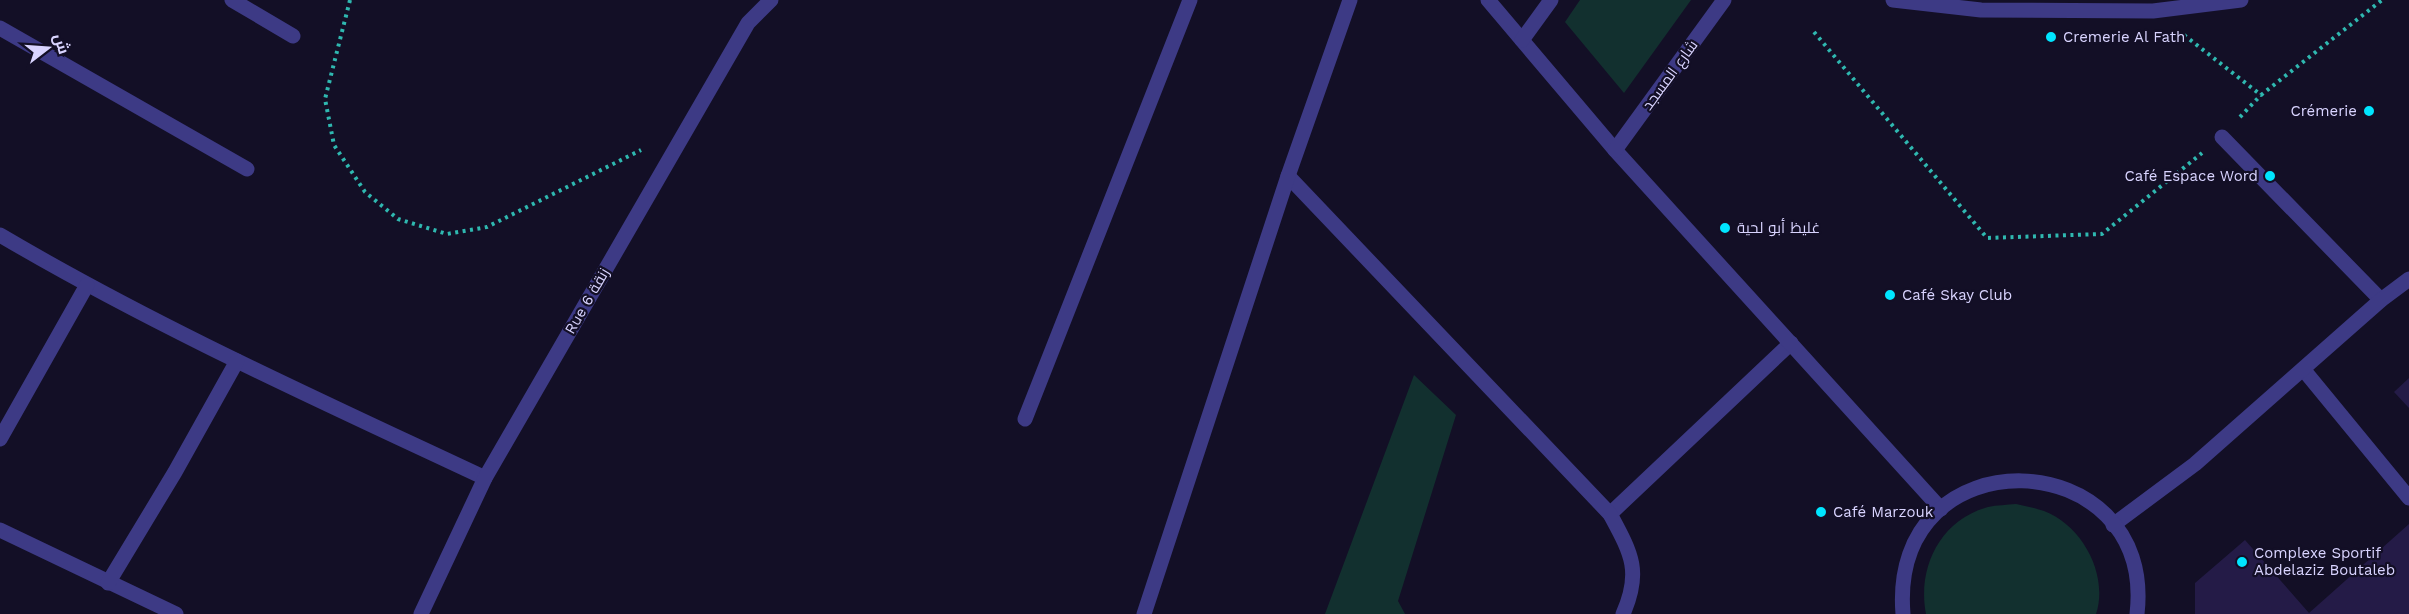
<svg xmlns="http://www.w3.org/2000/svg" width="2409" height="614" viewBox="0 0 2409 614" font-family="'Work Sans',Cairo,sans-serif">
	<rect width="100%" height="100%" fill="#130f26"/>
	<g fill="#12302f">
		<polygon points="1580,0 1691,0 1624,93 1565,22"/>
		<polygon points="1414,375 1456,415 1398,601 1405,614 1325,614"/>
		<path d="M2016 504C2025 506 2035 508 2044 511 2082 525 2109 575 2096 614H1926C1917 568 1940 520 1988 507 1997 505 2007 505 2016 504Z"/>
	</g>
	<g fill="#241b47">
		<polygon points="2409,378 2409,408 2394,392"/>
		<polygon points="2409,524 2409,614 2195,614 2195,583 2245,540 2309,613"/>
	</g>
	<g fill="none" stroke-linecap="round" stroke-linejoin="round">
		<g stroke="#2fb8b0" stroke-width="4" stroke-dasharray="3 4.5" stroke-linecap="butt">
			<polyline points="350,0 325,99 334,145 365,192 398,219 447,234 487,227 641,150"/>
			<polyline points="1814,32 1987,238 2102,234 2202,153"/>
			<polyline points="2184,35 2261,95 2382,0"/>
			<polyline points="2240,117 2261,95"/>
		</g>
		<g stroke="#3d3a85" stroke-width="15">
			<polyline points="2303,369 2409,498"/>
			<polyline points="1025,419 1190,0"/>
			<polyline points="1610,514 1791,343"/>
		</g>
		<g stroke="#3d3a85" stroke-width="15">
			<polyline points="232,0 293,36"/>
			<polyline points="1488,0 1615,150 1941,509"/>
			<polyline points="1893,0 1981,10 2153,11 2241,0"/>
			<polyline points="0,28 247,169"/>
			<polyline points="1522,40 1551,0"/>
			<polyline points="2222,137 2381,300"/>
			<polyline points="1615,150 1724,0"/>
			<path d="M1288 176 1610 514C1631 553 1642 571 1623 614"/>
			<path d="M0 235C156 327 321 401 485 478"/>
			<polyline points="0,439 87,285"/>
			<polyline points="2113,525 2195,464 2381,300 2409,279"/>
			<polyline points="0,530 176,614"/>
			<polyline points="108,583 175,472 237,361"/>
			<polyline points="421,614 485,478 748,23 771,0"/>
			<polyline points="1144,614 1288,176 1350,0"/>
			<path d="M1903 614C1888 431 2157 442 2137 614"/>
		</g>
	</g>
	<g fill="#00e5ff" stroke="#130f26" stroke-width="2">
		<circle cx="2051" cy="37" r="6"/>
		<circle cx="2369" cy="111" r="6"/>
		<circle cx="2270" cy="176" r="6"/>
		<circle cx="1725" cy="228" r="6"/>
		<circle cx="1890" cy="295" r="6"/>
		<circle cx="1821" cy="512" r="6"/>
		<circle cx="2242" cy="562" r="6"/>
	</g>
	<g text-anchor="middle" dominant-baseline="central" stroke-width="4.5" stroke-linejoin="round" paint-order="stroke">
		<g font-size="15" fill="#d9d4ff" stroke="#130f26" text-anchor="start">
			<text x="2063" y="37">Cremerie Al Fath</text>
			<text x="2357" y="111" text-anchor="end">Crémerie</text>
			<text x="2258" y="176" text-anchor="end">Café Espace Word</text>
			<text x="1737" y="228">غليظ أبو لحية</text>
			<text x="1902" y="295">Café Skay Club</text>
			<text x="1833" y="512">Café Marzouk</text>
			<text x="2254" y="553">Complexe Sportif<tspan x="2254" dy="17">Abdelaziz Boutaleb</tspan></text>
		</g>
		<g font-size="15" fill="#d9d4ff" stroke="#130f26">
			<text transform="translate(1670 75) rotate(-54)">شارع المسجد</text>
			<text transform="translate(587 301) rotate(-60)">Rue 6 زنقة</text>
		</g>
	</g>
	<g transform="translate(48 48) rotate(73)" stroke="#130f26" stroke-width="4.5" paint-order="stroke">
	<path d="M0-4.5L10 22L0 15L-10 22Z" fill="#d9d4ff"/>
	<text y="-9" font-size="16" font-weight="bold" text-anchor="middle" fill="#d9d4ff">ش</text>
	</g>
</svg>
